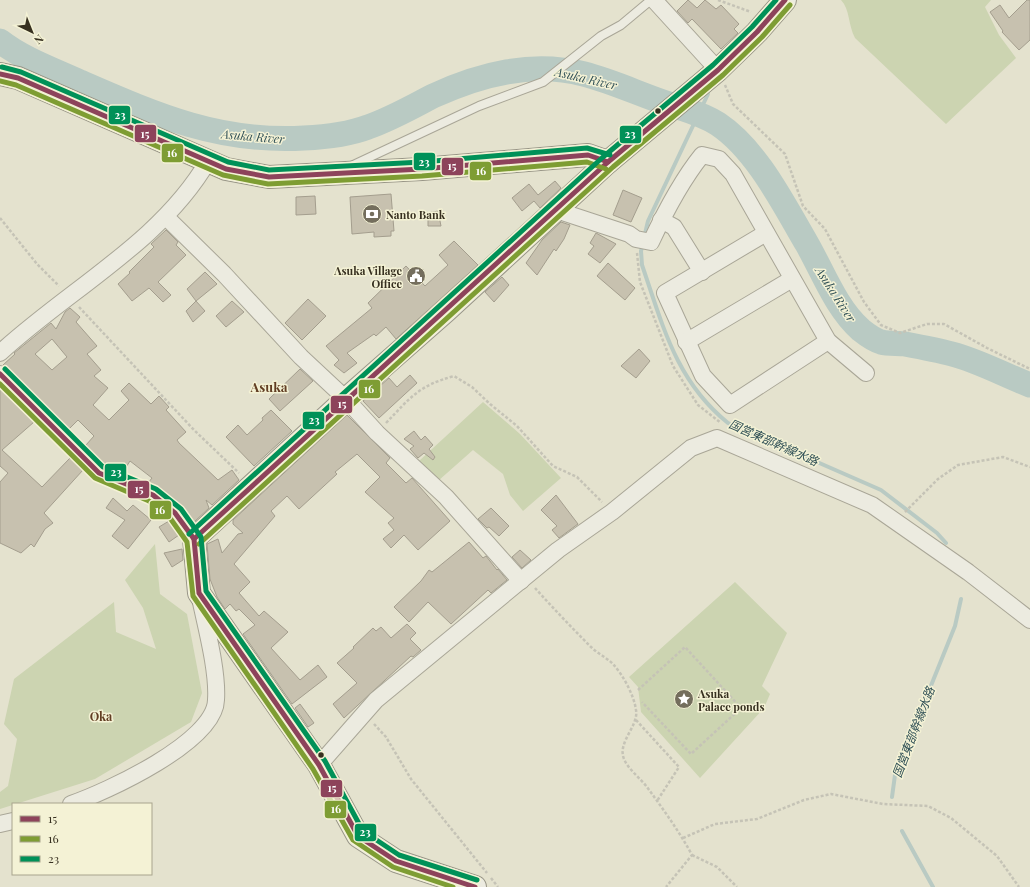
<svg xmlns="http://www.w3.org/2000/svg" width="1030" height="887" viewBox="0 0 1030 887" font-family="'Playfair Display','Noto Sans JP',serif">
	<rect width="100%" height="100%" fill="#e4e2ce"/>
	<g fill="#ccd4b1">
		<path d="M841 0H991L985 7 999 35 1016 58 946 124 855 38C848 25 850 9 841 0Z"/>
		<polygon points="483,402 520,434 561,478 523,511 510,495 503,474 473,450 438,481 419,461"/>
		<polygon points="155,544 160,594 187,614 202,693 191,722 95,779 0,809 0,792 8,786 17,739 4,724 14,679 114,602 116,632 156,649 143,608 125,580"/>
		<polygon points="735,582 787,633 762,686 770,694 764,708 700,778 641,712 638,687 629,677"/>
	</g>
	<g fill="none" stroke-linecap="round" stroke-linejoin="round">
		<g stroke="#b9cac3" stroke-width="4">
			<polyline points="644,238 648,221 708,94"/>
			<path d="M643 244 641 251 642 265C663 326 676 381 728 423L881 490 937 533 946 543"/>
			<polyline points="892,797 895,775 955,626 961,599"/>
			<polyline points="902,831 933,887"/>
		</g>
		<path stroke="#b9cac3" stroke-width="25" d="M0 41C23 59 54 70 80 82 156 115 219 143 304 138 326 137 347 135 368 127 391 119 412 107 433 96 481 74 532 61 584 74 611 81 637 93 663 102 682 109 701 113 718 124 757 150 784 205 807 244 823 272 836 308 861 330 866 334 875 340 881 342 889 344 898 343 905 344 921 347 937 350 952 354 979 361 1004 375 1030 385"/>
	</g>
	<g fill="#c7c1af" stroke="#a49e8e" fill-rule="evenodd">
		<polygon points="688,0 697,8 705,0 716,9 721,5 739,24 734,29 738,33 721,49 692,19 688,23 677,11"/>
		<polygon points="1027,0 1030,0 1030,40 1019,50 1002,32 1003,31 990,12 1000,5 1009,18"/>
		<polygon points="555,181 561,188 540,208 534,201 522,211 512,198 529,184 538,195"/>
		<polygon points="623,190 642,198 631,222 613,215"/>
		<polygon points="391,194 394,231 391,231 391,236 374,237 374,232 352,234 350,197"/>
		<polygon points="315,196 316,214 296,215 296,197"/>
		<polygon points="438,211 441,226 428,226 428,213"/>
		<polygon points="561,222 570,225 564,239 556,251 554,249 537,275 526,263 542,240"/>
		<polygon points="166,230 178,242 176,245 186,255 158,282 171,295 163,302 149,288 132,301 118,284 130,273 129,272 154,247 151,244"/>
		<polygon points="596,233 616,244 600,263 588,254 594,246 590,243"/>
		<polygon points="454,241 478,265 396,339 386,327 376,336 374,334 347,353 357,363 344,373 334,365 339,360 326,346 372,308 368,303 406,266 425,286 448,265 439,255"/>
		<polygon points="608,263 635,288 625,300 597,276"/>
		<polygon points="205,272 217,284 196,301 187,289"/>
		<polygon points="502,277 509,285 494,302 485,292"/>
		<polygon points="308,299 326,316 302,340 285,323"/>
		<polygon points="196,301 205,311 193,322 186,311"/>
		<polygon points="232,301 244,312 226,327 216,316"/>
		<path d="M70 308 80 317 76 322 97 346 87 354 101 370 94 376 108 388 93 405 109 420 129 400 121 391 129 383 151 404 159 396 169 407 166 410 186 432 177 440 179 443 218 480 232 470 239 480 212 505 206 500 209 508 194 522 181 506 159 488 148 483 152 478 130 461 123 472 107 466 86 445 94 436 78 420 69 429 3 365 15 354 14 353 51 323 56 329 65 312ZM52 339 67 357 52 370 35 354Z"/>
		<polygon points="639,349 650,361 636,378 621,366"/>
		<polygon points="300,369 313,381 280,411 269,399"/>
		<polygon points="410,375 417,383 379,418 363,401 389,378 397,387"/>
		<polygon points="0,387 34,422 2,450 42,487 70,458 83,470 44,513 53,523 45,529 34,547 31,544 21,553 0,543 0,482 8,473 0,466"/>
		<polygon points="271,410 292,431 254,466 226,437 238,425 247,435 263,420 262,418"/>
		<polygon points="347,415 390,458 386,463 406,483 412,478 450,521 418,550 404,535 391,548 383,539 394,530 388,523 394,518 365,492 380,477 357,454 335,472 337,474 299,509 287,496 271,511 275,516 234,564 250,582 239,593 259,616 264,611 288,632 271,648 300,680 318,665 327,677 292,704 243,634 255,625 239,609 236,611 230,604 225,609 217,597 210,579 207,544 218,539 222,553 238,534 243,533 233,524 233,520"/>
		<polygon points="414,431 421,440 425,436 433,445 429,449 435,457 433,460 424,453 418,458 410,449 414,446 404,439"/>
		<polygon points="556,495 578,524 559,538 552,530 557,526 541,510"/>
		<polygon points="113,498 127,511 133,505 151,520 128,549 112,536 125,520 106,508"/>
		<polygon points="491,508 509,526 499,536 489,527 487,528 478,519"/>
		<polygon points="169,521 179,535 169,542 159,527"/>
		<polygon points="469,542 483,558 486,556 497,570 498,569 507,580 491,593 488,590 451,624 428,602 409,622 394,607 421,581 429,570 432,572"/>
		<polygon points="182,549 183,560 172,567 164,553"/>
		<polygon points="520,550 531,560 522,568 512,557"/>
		<polygon points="407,624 416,633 410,639 421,650 413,657 411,656 344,718 333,704 357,683 337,663 354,648 353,647 373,628 376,631 381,627 391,638"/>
		<polygon points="300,704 314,723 308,727 295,708"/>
	</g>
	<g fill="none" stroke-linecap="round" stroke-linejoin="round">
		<g stroke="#a9a697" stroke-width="10">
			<polyline id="lane" points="351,166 479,106 543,82 601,36 621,25 651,0"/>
		</g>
		<g stroke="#a9a697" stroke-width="18">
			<g id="street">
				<polyline points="654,0 718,70"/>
				<path d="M556 210 629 234 636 239 651 242C665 212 681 181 702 155L719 159 733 174 828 341 866 373"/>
				<polyline points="166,217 224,274 301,357 346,399 377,433 446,497 521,581"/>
				<polyline points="661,220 674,227 702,272"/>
				<polyline points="766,233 665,293 703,376 730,405 828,341"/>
				<polyline points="686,342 792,279"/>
				<path d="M0 353C68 290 161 242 208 161"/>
				<polyline points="0,374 99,473 153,495 175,513 194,539"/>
				<polyline points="319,765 376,700 558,550 612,512 691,448 717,438 872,505 968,572 1030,620"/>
				<path d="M71 804C106 792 215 742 216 700 218 671 206 627 200 598"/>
				<polyline points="0,824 13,821"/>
			</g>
		</g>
		<g stroke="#999687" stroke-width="24">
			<g id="secondary">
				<polyline points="0,74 18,78 226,169 269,177 422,169 588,155 608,162"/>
				<polyline points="475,887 396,861 358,836 319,765 199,593 194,539 346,399 446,311 608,162 718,70 757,32 785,0"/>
			</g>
		</g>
		<g stroke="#c5c3b6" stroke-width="2.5" stroke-dasharray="3 2" stroke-linecap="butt">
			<polyline points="718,0 751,12"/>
			<polyline points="725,85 733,104 785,154 803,206 825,229 864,302 881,325 900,333 927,324 944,324 987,348 1030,369"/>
			<polyline points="0,218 37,264 59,286"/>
			<polyline points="637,253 640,282 673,366 698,405 721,423"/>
			<polyline points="79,307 194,430 239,473"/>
			<path d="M386 423C411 397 418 386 454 376L472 387 490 404 517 426 553 466 577 477 602 502"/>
			<polyline points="905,512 938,479 958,465 1003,457 1030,467"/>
			<path d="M535 588C553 608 572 628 591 647 598 654 606 657 613 664 623 675 634 695 636 710 639 726 617 742 624 759 628 769 640 778 647 787 663 809 679 831 692 855L666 887"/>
			<polyline points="638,690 685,647 741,708 691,754 642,702"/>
			<polyline points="636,720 679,767 657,801"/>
			<polyline points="374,724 386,737 411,779 487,873"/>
			<polyline points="683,838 715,824 757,819 804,800 831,794 883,804 928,806 951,818 997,856 1019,887"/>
			<polyline points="692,855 717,867 737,887"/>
			<polyline points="491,878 498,887"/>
		</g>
		<use href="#lane" stroke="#ecebe0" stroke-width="8"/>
		<use href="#street" stroke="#ecebe0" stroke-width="16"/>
		<use href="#secondary" stroke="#ecebe0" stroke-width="22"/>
		<g stroke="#f4f2d5" stroke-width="8">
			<g id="bus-1">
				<polyline points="0,74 18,78 226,169 269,177 422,169 588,155 608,162"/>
				<polyline points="0,374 99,473 153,495 175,513 194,539 199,593 319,765 358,836 396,861 475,887"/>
				<polyline points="194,539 608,162 718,70 757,32 785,0"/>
			</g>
		</g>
		<g stroke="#f4f2d5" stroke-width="8">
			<g id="bus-2">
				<polyline points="0,81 16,85 223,175 268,184 422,176 587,162 606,169"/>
				<polyline points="0,384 95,478 149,501 170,518 187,542 193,596 313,769 353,840 393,867 453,887"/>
				<polyline points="199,544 613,167 723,75 762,37 790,5"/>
			</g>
		</g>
		<g stroke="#f4f2d5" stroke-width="8">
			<g id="bus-3">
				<polyline points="2,67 21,72 228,162 269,170 422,162 587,148 610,155"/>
				<polyline points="5,369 103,467 156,489 181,509 201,537 206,591 325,761 363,831 399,855 477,880"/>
				<polyline points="189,534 603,157 713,65 752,27 776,0"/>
			</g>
		</g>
		<use href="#bus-1" stroke="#8d435b" stroke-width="5"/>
		<use href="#bus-2" stroke="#7e9d33" stroke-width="5"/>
		<use href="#bus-3" stroke="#009158" stroke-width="5"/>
	</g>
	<defs>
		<g id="bank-disc" transform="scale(1)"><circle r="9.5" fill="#746e5d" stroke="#f4f2d5"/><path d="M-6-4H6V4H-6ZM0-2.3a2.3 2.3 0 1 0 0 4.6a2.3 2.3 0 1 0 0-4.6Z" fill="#fff"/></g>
		<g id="civic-disc" transform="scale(1)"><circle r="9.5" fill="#746e5d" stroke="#f4f2d5"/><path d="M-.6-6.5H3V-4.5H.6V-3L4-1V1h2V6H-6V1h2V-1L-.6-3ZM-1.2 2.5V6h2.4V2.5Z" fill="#fff"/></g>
		<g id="sight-disc" transform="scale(1)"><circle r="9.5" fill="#746e5d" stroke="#f4f2d5"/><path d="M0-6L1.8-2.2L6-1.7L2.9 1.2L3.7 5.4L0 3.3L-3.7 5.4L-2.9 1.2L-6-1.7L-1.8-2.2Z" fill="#fff"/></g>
	</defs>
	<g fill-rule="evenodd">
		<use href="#bank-disc" x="372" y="214"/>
		<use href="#civic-disc" x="416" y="276"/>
		<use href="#sight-disc" x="684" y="699"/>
	</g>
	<g fill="#373020" stroke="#f4f2d5" stroke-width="1.5">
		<circle cx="658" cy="111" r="3.5"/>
		<circle cx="321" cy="755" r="3.5"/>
	</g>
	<g text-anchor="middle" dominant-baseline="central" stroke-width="3" stroke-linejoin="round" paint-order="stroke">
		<g font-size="11" font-weight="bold" fill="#373020" stroke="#f4f2d5" text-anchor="start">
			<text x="386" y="214">Nanto Bank</text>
			<text x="402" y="270" text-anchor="end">Asuka Village<tspan x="402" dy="13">Office</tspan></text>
			<text x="698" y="693">Asuka<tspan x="698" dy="13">Palace ponds</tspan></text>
		</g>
		<g font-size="12" font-style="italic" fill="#305056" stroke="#f4f2d5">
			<text transform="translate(586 78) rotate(13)">Asuka River</text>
			<text transform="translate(253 136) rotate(5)">Asuka River</text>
			<text transform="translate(836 294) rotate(57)">Asuka River</text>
			<text transform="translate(774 442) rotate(24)">国営東部幹線水路</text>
			<text transform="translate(913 732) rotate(-69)">国営東部幹線水路</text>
		</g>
		<g font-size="12" font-weight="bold" fill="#613d22" stroke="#f4f2d5">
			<text x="101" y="716">Oka</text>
		</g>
		<g font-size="13" font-weight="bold" fill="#613d22" stroke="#f4f2d5">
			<text x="269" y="386">Asuka</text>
		</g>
	</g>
	<g stroke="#f4f2d5" stroke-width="1.5">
		<rect x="108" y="105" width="23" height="20" rx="4" fill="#009158"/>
		<rect x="134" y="124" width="23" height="19" rx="4" fill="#8d435b"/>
		<rect x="619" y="125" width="23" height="19" rx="4" fill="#009158"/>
		<rect x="161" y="143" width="23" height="20" rx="4" fill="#7e9d33"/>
		<rect x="413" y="152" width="23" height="19" rx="4" fill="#009158"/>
		<rect x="441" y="157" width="23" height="19" rx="4" fill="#8d435b"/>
		<rect x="469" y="161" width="23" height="20" rx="4" fill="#7e9d33"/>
		<rect x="358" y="379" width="23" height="20" rx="4" fill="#7e9d33"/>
		<rect x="330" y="395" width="23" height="19" rx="4" fill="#8d435b"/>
		<rect x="302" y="411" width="23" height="19" rx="4" fill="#009158"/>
		<rect x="104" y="463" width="23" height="19" rx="4" fill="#009158"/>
		<rect x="127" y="480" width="23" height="19" rx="4" fill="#8d435b"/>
		<rect x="149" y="500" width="23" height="20" rx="4" fill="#7e9d33"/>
		<rect x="320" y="779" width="23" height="19" rx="4" fill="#8d435b"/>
		<rect x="324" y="800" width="23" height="19" rx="4" fill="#7e9d33"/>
		<rect x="354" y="823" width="23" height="19" rx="4" fill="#009158"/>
	</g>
	<g font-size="11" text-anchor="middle" font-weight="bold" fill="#fff">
		<text x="120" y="119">23</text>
		<text x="145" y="138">15</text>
		<text x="630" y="138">23</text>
		<text x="172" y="157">16</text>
		<text x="424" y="166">23</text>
		<text x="452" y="170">15</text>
		<text x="481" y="175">16</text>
		<text x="369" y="393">16</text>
		<text x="342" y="408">15</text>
		<text x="314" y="424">23</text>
		<text x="116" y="476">23</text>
		<text x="139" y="493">15</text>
		<text x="160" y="514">16</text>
		<text x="332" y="792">15</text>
		<text x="336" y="813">16</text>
		<text x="365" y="836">23</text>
	</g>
	<rect x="12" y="803" width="140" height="72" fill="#f4f2d5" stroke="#a8a48d"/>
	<rect x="20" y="816" width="20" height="6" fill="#8d435b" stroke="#a8a48d"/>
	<text x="48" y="823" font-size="12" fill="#373020">15</text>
	<rect x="20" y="836" width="20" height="6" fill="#7e9d33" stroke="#a8a48d"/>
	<text x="48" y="843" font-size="12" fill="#373020">16</text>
	<rect x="20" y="856" width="20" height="6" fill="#009158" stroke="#a8a48d"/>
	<text x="48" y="863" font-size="12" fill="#373020">23</text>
	<g transform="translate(32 32) rotate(137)" stroke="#f4f2d5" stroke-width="3" paint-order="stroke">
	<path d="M0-3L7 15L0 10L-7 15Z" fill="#373020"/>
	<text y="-6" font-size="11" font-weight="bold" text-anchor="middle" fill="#373020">N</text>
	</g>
</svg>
